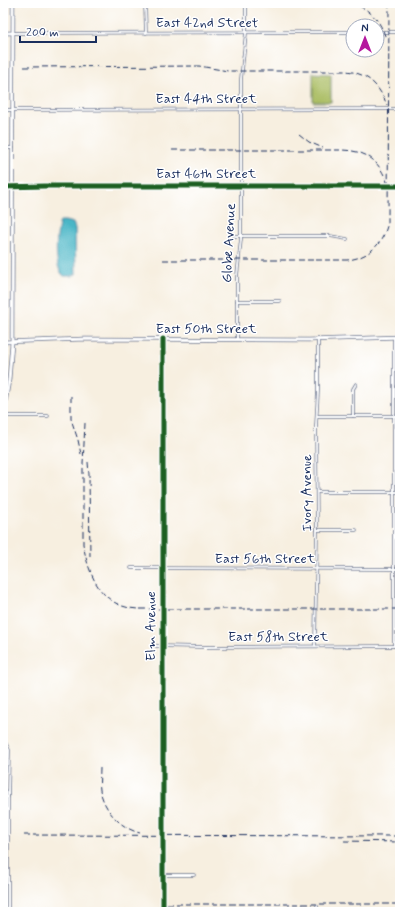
<svg xmlns="http://www.w3.org/2000/svg" width="403" height="915" viewBox="0 0 403 915" font-family="Mynerve,sans-serif">
	<rect width="100%" height="100%" fill="#fff"/>
	<filter id="ink" filterUnits="userSpaceOnUse"><feTurbulence type="fractalNoise" baseFrequency=".025" numOctaves="2"/><feDisplacementMap in="SourceGraphic" scale="8" xChannelSelector="R" yChannelSelector="G"/><feConvolveMatrix kernelMatrix="1 2 1 2 8 2 1 2 1" color-interpolation-filters="sRGB"/></filter>
	<filter id="wash" filterUnits="userSpaceOnUse"><feTurbulence type="fractalNoise" baseFrequency=".012" numOctaves="4" result="noise"/><feDisplacementMap in="SourceGraphic" scale="16" xChannelSelector="R" yChannelSelector="G"/><feGaussianBlur stdDeviation="0.9" result="paint"/><feColorMatrix in="noise" values="0 0 0 0 0 0 0 0 0 0 0 0 0 0 0 0 0 1.4 0 .05"/><feComposite in="paint" operator="in"/></filter>
	<g filter="url(#wash)">
		<rect width="100%" height="100%" fill="#f7efe0"/>
		<polygon fill="#a9bc60" stroke="#62765f" points="313,73 331,74 331,102 313,102"/>
		<path fill="#4ab6c6" stroke="#327292" d="M60 221H65L73 223 75 228 76 274 72 276H64C53 268 56 233 60 221Z"/>
	</g>
	<g filter="url(#ink)">
		<g fill="none" stroke-linecap="round" stroke-linejoin="round">
			<g stroke="#68728c" stroke-width="3.5">
				<g id="street">
					<polyline points="145,3 146,33"/>
					<polyline points="377,32 400,32"/>
					<polyline points="13,33 353,32"/>
					<polyline points="3,110 400,109"/>
					<polyline points="3,148 13,148"/>
					<polyline points="3,187 45,186 400,186"/>
					<polyline points="234,236 330,236 347,239"/>
					<polyline points="237,301 280,301"/>
					<polyline points="394,337 394,646"/>
					<polyline points="237,339 237,276 241,239 241,79 246,33 246,3"/>
					<polyline points="4,415 9,416 48,416"/>
					<polyline points="317,416 400,416"/>
					<polyline points="353,416 353,389 356,384"/>
					<polyline points="317,492 400,492"/>
					<polyline points="317,530 356,530"/>
					<polyline points="131,568 400,569"/>
					<polyline points="156,646 203,647 400,646"/>
					<polyline points="315,646 317,530 316,426 318,391 318,339"/>
					<polyline points="3,742 6,744 9,750 8,797 8,912"/>
					<polyline points="3,797 8,797"/>
					<polyline points="163,875 194,875"/>
					<polyline points="317,912 317,906"/>
				</g>
			</g>
			<g stroke="#68728c" stroke-width="4.5">
				<g id="secondary">
					<polyline points="3,33 13,33"/>
					<polyline points="3,342 85,339 309,340 400,337"/>
					<polyline points="3,415 9,380 12,342 13,3"/>
					<polyline points="163,912 163,339"/>
				</g>
			</g>
			<use href="#street" stroke="#fff" stroke-width="2"/>
			<use href="#secondary" stroke="#fff" stroke-width="3"/>
			<g stroke="#1b2f5e" stroke-width="1" stroke-dasharray="6 3" stroke-linecap="butt">
				<path d="M350 3C369 7 381 21 386 39"/>
				<path d="M24 67 199 66 228 71H346C367 73 379 85 387 105"/>
				<polyline points="299,134 309,142 323,148"/>
				<path d="M172 150H342C366 151 378 159 387 182"/>
				<path d="M163 260H347C369 258 384 243 388 222L389 3"/>
				<polyline points="71,396 71,419 78,440 81,454"/>
				<path d="M85 423 83 464V544C89 576 101 607 138 609H400"/>
				<polyline points="88,462 89,474 90,556"/>
				<path d="M100 768C100 775 99 783 100 790 104 810 120 828 140 833"/>
				<polyline points="24,835 400,836"/>
				<polyline points="344,841 400,842"/>
				<polyline points="167,904 400,904"/>
			</g>
			<g stroke="#fff" stroke-width="8">
				<g id="cycleway">
					<polyline points="3,187 45,186 400,186"/>
					<polyline points="163,912 163,339"/>
				</g>
			</g>
			<use href="#cycleway" stroke="#1b5e20" stroke-width="5"/>
		</g>
	</g>
	<g text-anchor="middle" dominant-baseline="central" stroke-width="3" stroke-linejoin="round" paint-order="stroke">
		<g font-size="14" fill="#1b2f5e" stroke="#fff">
			<text x="207" y="23">East 42nd Street</text>
			<text x="206" y="99">East 44th Street</text>
			<text x="206" y="174">East 46th Street</text>
			<text transform="translate(229 243) rotate(-87)">Globe Avenue</text>
			<text x="206" y="329">East 50th Street</text>
			<text transform="translate(307 493) rotate(-90)">Ivory Avenue</text>
			<text x="265" y="559">East 56th Street</text>
			<text transform="translate(151 626) rotate(-90)">Elm Avenue</text>
			<text x="278" y="637">East 58th Street</text>
		</g>
	</g>
	<rect width="403" height="915" fill="none" stroke="#fff" stroke-width="16"/>
	<g transform="translate(365 38)"><circle r="19" fill="#ffffff" stroke="#a4acbf"/>
	<path d="M0-3L7 15L0 10L-7 15Z" fill="#b5179e"/>
	<text y="-6" font-size="11" font-weight="bold" text-anchor="middle" fill="#1b2f5e">N</text>
	</g>
	<path d="M20 36v6h76v-6" fill="none" stroke="#1b2f5e" stroke-width="2"/>
	<text x="26" y="36" font-size="12" fill="#1b2f5e" stroke="#ffffff" stroke-width="3" paint-order="stroke">200 m</text>
</svg>
